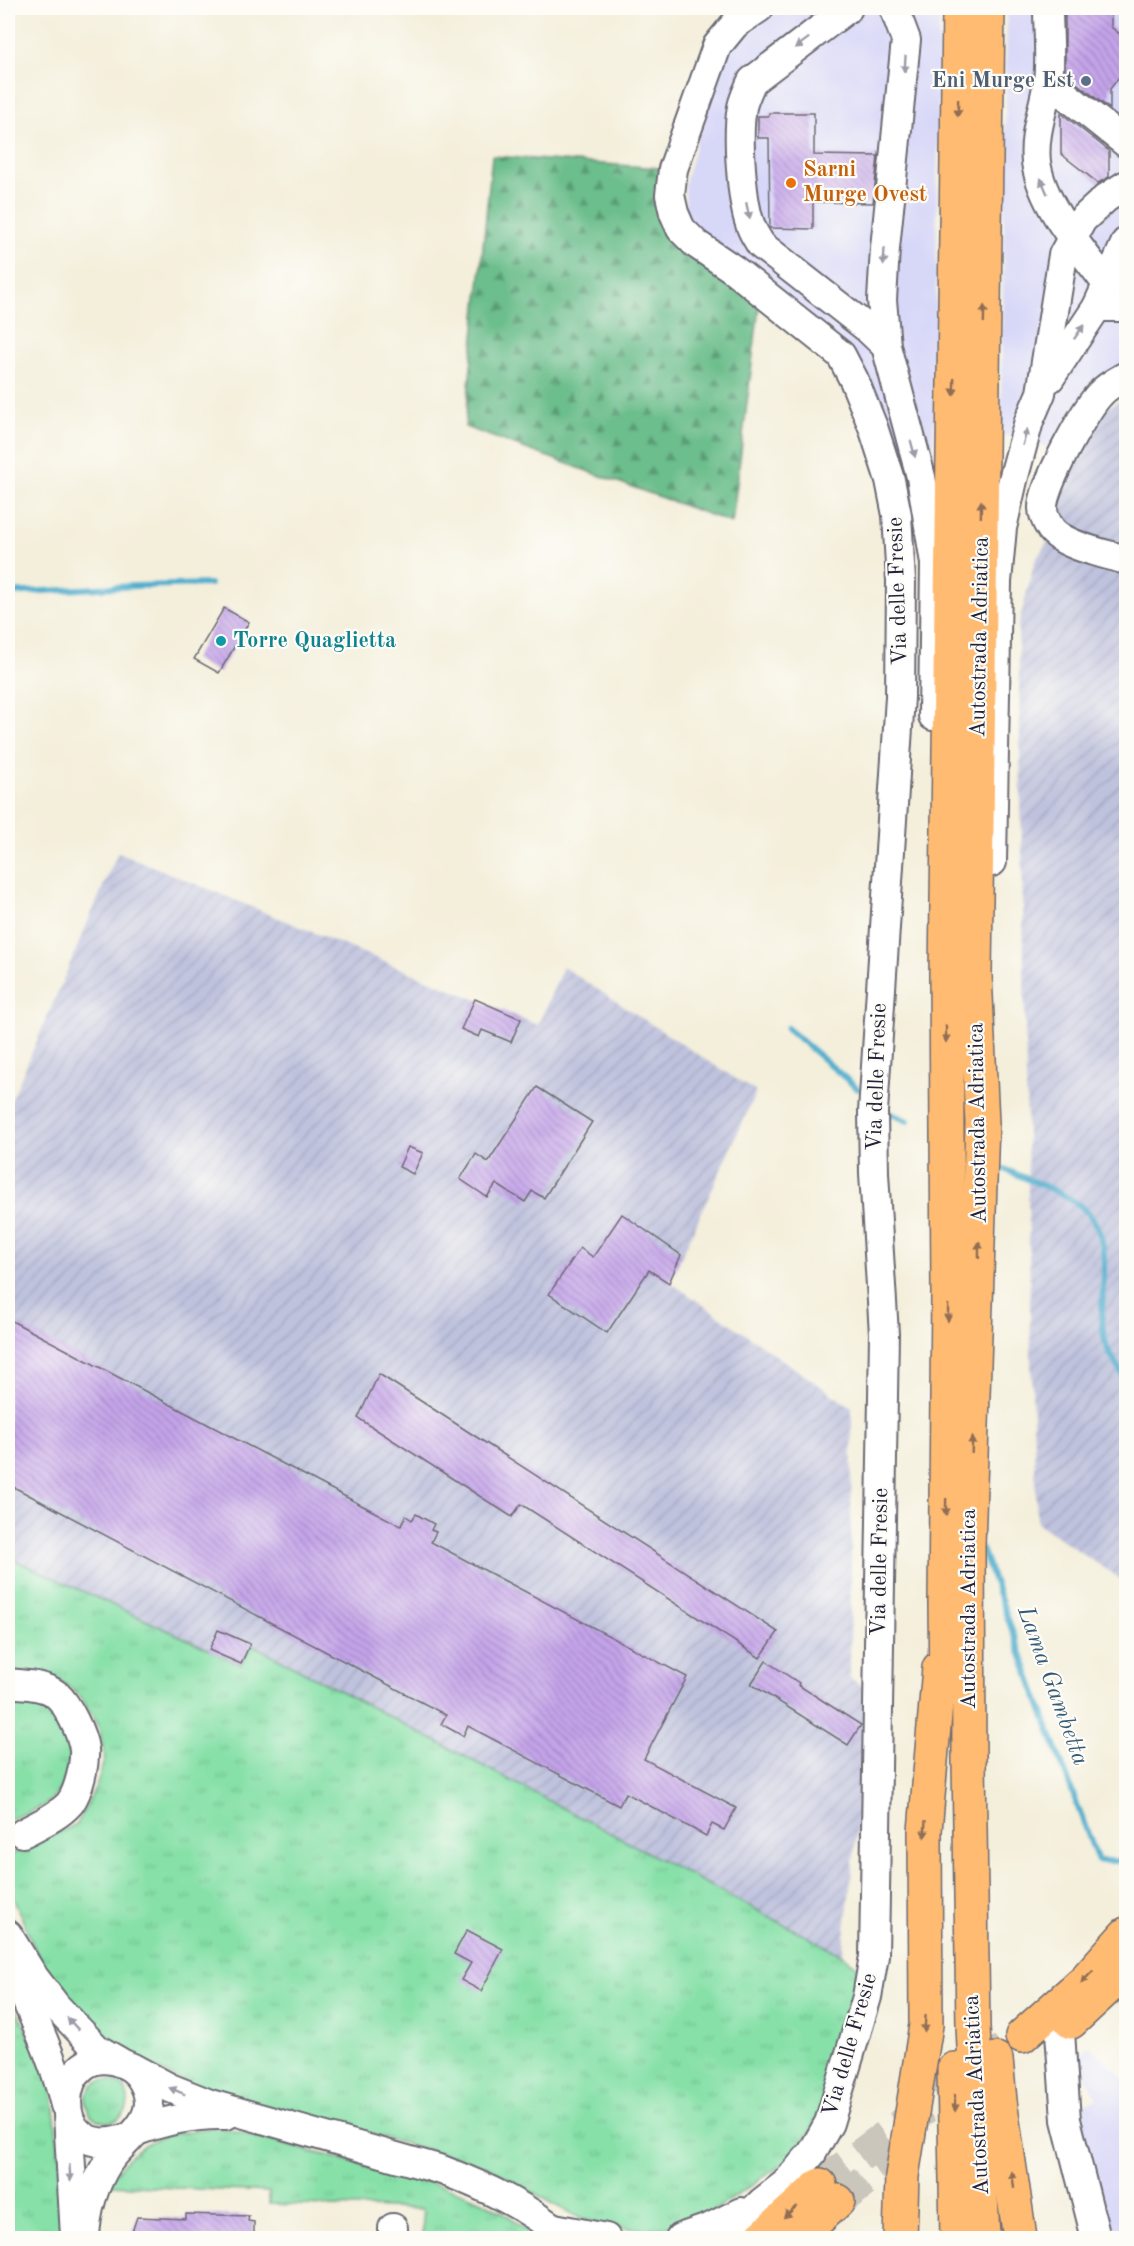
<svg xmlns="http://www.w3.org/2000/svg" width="1134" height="2246" viewBox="0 0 1134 2246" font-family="'Old Standard TT',serif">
	<defs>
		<pattern id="industrial-furrows" width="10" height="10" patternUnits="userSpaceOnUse" patternTransform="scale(1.5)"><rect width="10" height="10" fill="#bfc2dd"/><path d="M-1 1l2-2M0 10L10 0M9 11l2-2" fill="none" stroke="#a4a6bf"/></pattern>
		<pattern id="grass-tufts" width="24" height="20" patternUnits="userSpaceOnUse" patternTransform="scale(1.5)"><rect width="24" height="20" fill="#86e0a7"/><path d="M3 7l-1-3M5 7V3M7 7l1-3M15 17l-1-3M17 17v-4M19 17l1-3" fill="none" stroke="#73c091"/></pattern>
		<pattern id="forest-firs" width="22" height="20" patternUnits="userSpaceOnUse" patternTransform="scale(1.5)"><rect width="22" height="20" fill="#6cbe8c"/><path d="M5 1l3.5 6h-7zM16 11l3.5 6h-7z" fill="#589a74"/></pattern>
		<pattern id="building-back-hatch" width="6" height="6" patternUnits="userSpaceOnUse" patternTransform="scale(1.5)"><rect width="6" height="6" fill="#c5a4ea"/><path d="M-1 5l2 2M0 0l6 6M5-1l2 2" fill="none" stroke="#a085bf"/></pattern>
	</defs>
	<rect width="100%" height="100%" fill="#fdfcf7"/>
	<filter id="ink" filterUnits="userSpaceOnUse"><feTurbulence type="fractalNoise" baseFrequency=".0167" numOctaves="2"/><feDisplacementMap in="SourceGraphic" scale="12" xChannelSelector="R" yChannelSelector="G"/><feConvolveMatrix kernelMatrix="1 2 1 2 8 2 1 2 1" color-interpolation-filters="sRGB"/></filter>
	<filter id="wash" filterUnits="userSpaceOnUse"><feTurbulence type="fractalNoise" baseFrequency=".008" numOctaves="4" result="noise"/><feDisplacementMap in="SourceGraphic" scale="24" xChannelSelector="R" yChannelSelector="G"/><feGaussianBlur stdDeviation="1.35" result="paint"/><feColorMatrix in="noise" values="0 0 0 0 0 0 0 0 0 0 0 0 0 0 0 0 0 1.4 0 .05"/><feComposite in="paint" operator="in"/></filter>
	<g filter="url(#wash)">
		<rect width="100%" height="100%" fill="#f4efdb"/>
		<g fill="#d7d7f8">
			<polygon points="781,8 939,8 934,462 896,471 862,371 686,219 685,184 707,103 722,61 737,41"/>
			<polygon points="1007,8 1126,8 1126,368 1058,450 1001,434"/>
			<polygon points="1089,2046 1126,2080 1126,2238 1119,2238 1096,2219 1073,2109 1097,2099 1076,2058"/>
		</g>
		<g fill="url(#industrial-furrows)">
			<polygon points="1126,396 1126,1583 1037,1523 1031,1362 1018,626 1035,561 1061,522 1055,507 1066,477 1104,410"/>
			<polygon points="118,852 538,1025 563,967 756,1092 670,1282 852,1408 850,1678 873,1693 842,1955 253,1645 243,1664 8,1557 8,1108"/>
		</g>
		<g fill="url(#grass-tufts)" stroke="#548171" stroke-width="1.5">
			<polygon points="8,1557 241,1664 253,1645 842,1955 862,1970 827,2097 811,2131 789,2160 710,2213 657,2229 608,2228 571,2214 487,2166 230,2096 187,2083 144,2063 90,2022 62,1992 42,1965 8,1886 8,1856 77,1824 96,1787 105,1758 98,1724 81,1697 60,1680 34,1673 8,1673"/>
			<path d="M31 1704C39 1708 51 1711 57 1716 79 1737 71 1788 46 1804 35 1811 20 1815 8 1820V1705Z"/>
			<polygon points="8,1991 51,2084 69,2238 8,2238"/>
			<circle cx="107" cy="2101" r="21"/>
			<path d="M213 2128 231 2130C275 2142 320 2154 364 2165 424 2181 491 2192 535 2238H423V2209L269 2204V2192L110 2185C129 2140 169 2132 213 2128Z"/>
		</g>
		<polygon fill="url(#forest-firs)" stroke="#477064" stroke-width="1.5" points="492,156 673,169 674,213 761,291 732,523 465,427"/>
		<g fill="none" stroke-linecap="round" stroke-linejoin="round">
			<g stroke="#4fafce" stroke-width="6">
				<polyline points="8,593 136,586 210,584"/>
				<polyline points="787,1028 858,1089"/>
				<polyline points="884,1111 908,1121"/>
				<path d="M1004 1169C1028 1180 1072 1194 1089 1214 1119 1251 1093 1302 1106 1344 1107 1349 1111 1355 1114 1360 1118 1367 1121 1374 1126 1379"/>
				<polyline points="982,1549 1098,1861 1126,1861"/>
			</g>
		</g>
		<g id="blocks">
			<g fill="url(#building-back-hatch)">
				<polygon points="1065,8 1111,8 1111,27 1126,39 1126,68 1110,89 1110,109 1065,74"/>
				<polygon points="769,113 814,113 814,155 878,156 873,203 813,202 813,229 770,228 769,138 758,138 758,116 769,116"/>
				<polygon points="1061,113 1109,151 1109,177 1098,183 1061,154"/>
				<polygon points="224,608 249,622 219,673 194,659"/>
				<polygon points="475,999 521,1019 511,1042 482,1030 479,1037 461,1029"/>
				<polygon points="537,1087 592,1122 544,1198 532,1191 525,1202 496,1184 487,1197 460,1179 476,1154 488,1162"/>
				<polygon points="408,1147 423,1153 413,1174 399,1167"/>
				<polygon points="622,1214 681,1255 669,1283 649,1270 607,1333 549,1294 580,1248 593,1257"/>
				<polygon points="8,1319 401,1526 406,1516 412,1520 416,1514 434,1524 431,1530 436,1532 431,1542 687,1677 644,1759 736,1808 724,1830 712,1824 706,1836 626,1793 619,1806 468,1726 463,1736 441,1724 446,1715 8,1484"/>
				<polygon points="379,1374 778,1632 760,1658 521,1504 512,1517 358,1418"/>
				<polygon points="218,1630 250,1644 241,1664 209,1650"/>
				<polygon points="766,1661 799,1683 798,1685 861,1725 848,1745 751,1684"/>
				<polygon points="467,1930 503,1949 481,1991 461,1980 471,1963 454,1954"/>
				<polygon points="186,2214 249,2216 248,2221 254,2222 254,2238 130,2238 137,2217 186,2219"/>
			</g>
		</g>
	</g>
	<g filter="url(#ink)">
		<use href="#blocks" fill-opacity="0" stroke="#6c6a73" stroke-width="1.5"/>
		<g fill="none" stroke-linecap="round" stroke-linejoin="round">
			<g stroke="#cac6bb" stroke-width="33" stroke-dasharray="33 16" stroke-linecap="butt">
				<polyline points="820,2185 1022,2036"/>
				<polyline points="838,2201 908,2148"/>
			</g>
			<g stroke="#6c6a73" stroke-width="32">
				<g id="minor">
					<path d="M848 8 752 81C748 90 744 98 742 107 737 133 741 205 752 229 754 234 758 240 761 245L867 328 886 346"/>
					<polyline points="894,8 906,40 885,248 882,300 886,346 921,477 935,563 933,716"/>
					<path d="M1048 8C1048 31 1051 57 1048 81 1044 108 1033 134 1036 162 1042 206 1082 250 1107 284"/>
					<polyline points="1048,81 1126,143"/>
					<polyline points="1126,242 1097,307 1126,307"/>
					<path d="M1126 376C1117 381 1107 386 1100 394 1085 409 1042 487 1043 508 1043 516 1047 523 1051 529 1064 546 1106 554 1126 560"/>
					<polyline points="1050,378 1097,307"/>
					<polyline points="992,862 997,582 1002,528 1013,480 1029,421 1041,393 1063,255 1082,220 1106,198 1126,185"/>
					<path d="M8 1683C24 1685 43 1684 57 1695 68 1705 82 1734 84 1749 85 1764 79 1791 70 1803 59 1816 38 1825 23 1833"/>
					<polyline points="8,1935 34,1977 56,2006 97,2049 118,2061"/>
					<path d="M10 1962C29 2009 53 2055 65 2105"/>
					<polyline points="1060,2032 1066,2120 1096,2238"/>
					<path d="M131 2067 170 2088 210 2104 442 2170C489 2188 527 2207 566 2238"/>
					<polyline points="68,2115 75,2236"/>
					<path d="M137 2131C166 2120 195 2114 226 2115"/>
					<polyline points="554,2228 606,2238"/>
					<path d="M85 2238C86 2212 94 2184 109 2161 122 2142 149 2127 149 2102 148 2087 140 2072 126 2065 52 2030 42 2171 129 2137"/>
					<polyline points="393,2238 393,2228"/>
					<polyline points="680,2238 709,2228 741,2212"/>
					<polyline points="725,2238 762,2202 785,2184 812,2153 829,2123 867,1997 874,1956 884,1334 874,1173 873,1112 900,697 901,581 897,515 890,480 873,427 854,380 841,355 733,269 696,244 681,229 674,213 670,195 673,169 717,46 735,24 759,8"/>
				</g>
			</g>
			<g stroke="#6c6a73" stroke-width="36">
				<g id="major">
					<polyline points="1071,2022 1126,1971"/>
					<polyline points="1022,2036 1085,1980 1126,1934"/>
					<polyline points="761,2238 820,2185"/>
					<polyline points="798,2238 838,2201"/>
				</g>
			</g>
			<g stroke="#6c6a73" stroke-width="36">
				<g id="highway">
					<polyline points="946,1691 945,1603 948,1292 946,975 959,8"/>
					<polyline points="996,2059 1000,2101 1020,2238"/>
					<polyline points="954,2069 957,2238"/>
					<polyline points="900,2238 902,2176 926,2025 925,1831 939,1668"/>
					<polyline points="983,2238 973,2026 969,1761 968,1546 982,1123 975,974 988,8"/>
				</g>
			</g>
			<use href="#minor" stroke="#fff" stroke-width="28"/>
			<use href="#major" stroke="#ffbb71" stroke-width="33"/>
			<use href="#highway" stroke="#ffbb71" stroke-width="33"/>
		</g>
		<defs><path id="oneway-solid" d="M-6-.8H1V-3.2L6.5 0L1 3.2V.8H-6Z" transform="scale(1.5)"/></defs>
		<g fill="#9c9ca7">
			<use href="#oneway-solid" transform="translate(802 43) rotate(143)"/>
			<use href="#oneway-solid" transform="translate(905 64) rotate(94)"/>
			<use href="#oneway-solid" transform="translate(1044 186) rotate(-113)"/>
			<use href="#oneway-solid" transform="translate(748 211) rotate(78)"/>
			<use href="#oneway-solid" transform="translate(884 257) rotate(93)"/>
			<use href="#oneway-solid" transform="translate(1079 332) rotate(-55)"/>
			<use href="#oneway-solid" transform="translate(1025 437) rotate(-74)"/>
			<use href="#oneway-solid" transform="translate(913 449) rotate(75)"/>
			<use href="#oneway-solid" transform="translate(73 2024) rotate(-133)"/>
			<use href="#oneway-solid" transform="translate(177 2091) rotate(-157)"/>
			<use href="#oneway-solid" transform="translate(70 2173) rotate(86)"/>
		</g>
		<g fill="#906e56">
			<use href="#oneway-solid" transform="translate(958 108) rotate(91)"/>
			<use href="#oneway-solid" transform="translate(984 314) rotate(-89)"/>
			<use href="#oneway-solid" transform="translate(954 387) rotate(91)"/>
			<use href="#oneway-solid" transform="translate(981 509) rotate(-89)"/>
			<use href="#oneway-solid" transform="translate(946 1034) rotate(90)"/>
			<use href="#oneway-solid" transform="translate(979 1250) rotate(-89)"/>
			<use href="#oneway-solid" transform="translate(948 1313) rotate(91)"/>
			<use href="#oneway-solid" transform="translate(972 1445) rotate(-88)"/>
			<use href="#oneway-solid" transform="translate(946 1507) rotate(91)"/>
			<use href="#oneway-solid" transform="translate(925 1829) rotate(93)"/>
			<use href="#oneway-solid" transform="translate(1087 1977) rotate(134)"/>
			<use href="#oneway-solid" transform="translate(925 2024) rotate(94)"/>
			<use href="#oneway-solid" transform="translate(955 2103) rotate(89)"/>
			<use href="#oneway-solid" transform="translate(1013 2180) rotate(-97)"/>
			<use href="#oneway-solid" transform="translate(790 2212) rotate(138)"/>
		</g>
	</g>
	<circle fill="#5c6f8a" stroke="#fdfcf7" stroke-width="2" cx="1086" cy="81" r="6"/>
	<circle fill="#e8710a" stroke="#fdfcf7" stroke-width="2" cx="791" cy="183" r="6"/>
	<circle fill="#0f9aa8" stroke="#fdfcf7" stroke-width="2" cx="221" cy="641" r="6"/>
	<g text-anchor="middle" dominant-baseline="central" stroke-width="4.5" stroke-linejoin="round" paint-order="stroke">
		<g font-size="22" font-weight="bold" fill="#4e5e75" stroke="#fdfcf7" text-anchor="end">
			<text x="1074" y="81">Eni Murge Est</text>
		</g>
		<g font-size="22" font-weight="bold" fill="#c56008" stroke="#fdfcf7" text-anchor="start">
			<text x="803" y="170">Sarni<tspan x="803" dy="25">Murge Ovest</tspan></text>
		</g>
		<g font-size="22" fill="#22223b" stroke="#fdfcf7">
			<text transform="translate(898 591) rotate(-92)">Via delle Fresie</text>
			<text transform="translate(980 637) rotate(-89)">Autostrada Adriatica</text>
			<text transform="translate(877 1077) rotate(-88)">Via delle Fresie</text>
			<text transform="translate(978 1123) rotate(-91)">Autostrada Adriatica</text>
			<text transform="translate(880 1562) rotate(-89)">Via delle Fresie</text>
			<text transform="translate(969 1609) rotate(-90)">Autostrada Adriatica</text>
			<text transform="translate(850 2045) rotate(-74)">Via delle Fresie</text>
			<text transform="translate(977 2095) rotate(-93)">Autostrada Adriatica</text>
		</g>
		<g font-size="22" font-weight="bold" fill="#0d838f" stroke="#fdfcf7" text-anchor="start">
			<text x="233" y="641">Torre Quaglietta</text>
		</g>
		<g font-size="24" font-style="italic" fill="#345a76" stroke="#fdfcf7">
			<text transform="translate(1052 1686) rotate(70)">Lama Gambetta</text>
		</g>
	</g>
	<rect width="1134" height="2246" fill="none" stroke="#fdfcf7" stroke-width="30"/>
</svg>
